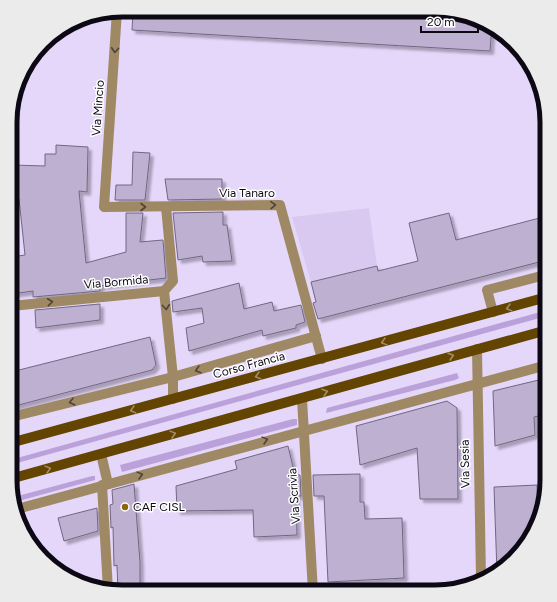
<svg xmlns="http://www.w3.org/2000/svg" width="557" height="602" viewBox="0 0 557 602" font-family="Figtree,sans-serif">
	<defs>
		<filter id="shadow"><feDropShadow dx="3.5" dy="3.5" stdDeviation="1" flood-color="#0004"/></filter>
	</defs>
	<rect width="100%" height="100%" fill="#e5d7fa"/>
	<polygon fill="#d9c8f0" points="369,208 377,266 311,282 292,217"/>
	<g fill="#baa1da">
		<polygon points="547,310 547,316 10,465 10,460"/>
		<polygon points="457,373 459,378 455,380 326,413 327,408"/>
		<polygon points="293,419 297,419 297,425 122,472 120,465"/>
		<polygon points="92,476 95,476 95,480 15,502 14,497"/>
	</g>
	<g fill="#bdb0d1" stroke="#726684" filter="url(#shadow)">
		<polygon points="133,10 450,11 492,25 490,51 132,30"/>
		<polygon points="56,145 88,147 87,192 79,191 86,263 126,252 126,213 143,213 140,242 163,240 166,278 100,286 100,291 33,297 33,291 11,294 11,257 25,255 19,199 12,199 12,165 45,166 45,154 56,154"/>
		<polygon points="133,152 150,153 145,200 115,200 116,185 132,185"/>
		<polygon points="165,179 222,179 222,199 168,200"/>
		<polygon points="223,212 223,225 227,225 232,261 203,262 202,256 178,260 173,213"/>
		<polygon points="449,213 456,240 547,216 547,260 318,319 313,303 316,302 311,282 377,266 378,271 418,261 409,223"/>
		<polygon points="239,283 244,309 272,302 274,311 301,305 305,322 296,325 296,328 263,336 262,330 189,351 186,328 204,323 202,308 173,312 172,301"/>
		<polygon points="100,304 100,320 36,328 35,310"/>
		<polygon points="150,337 156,365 152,370 11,407 11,372"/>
		<polygon points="547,378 547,414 534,417 535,435 495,446 493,391"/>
		<polygon points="447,401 457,408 458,499 420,499 417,448 360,465 356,426"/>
		<polygon points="288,446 295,475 300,475 301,496 296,496 297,535 254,537 253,510 177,511 176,486 237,469 235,461"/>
		<polygon points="360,474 360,502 364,502 365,519 402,518 404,578 328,582 324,496 314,496 313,475"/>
		<polygon points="134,484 140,562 140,592 118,592 117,565 114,566 113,527 111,528 110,505 113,504 112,490"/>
		<polygon points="537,485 538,517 532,536 497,573 494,487"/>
		<polygon points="97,508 98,531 64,541 58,518"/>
	</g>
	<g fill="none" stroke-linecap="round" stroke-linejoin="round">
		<g stroke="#9f8965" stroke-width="10">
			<polyline points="117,11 104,207 280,205 322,359"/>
			<polyline points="164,291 173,281 166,207"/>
			<polyline points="11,306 164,291 173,377 173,399"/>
			<polyline points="493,312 487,290 545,275 547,277"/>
			<polyline points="477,349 481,579"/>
			<polyline points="302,399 313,592"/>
			<polyline points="11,417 173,377 316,336"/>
			<polyline points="101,454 108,484"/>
			<polyline points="102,485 108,590"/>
			<polyline points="17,509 547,365"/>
		</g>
		<g stroke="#634400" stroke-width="10">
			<polyline points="10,443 547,297"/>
			<polyline points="10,479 547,330"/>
		</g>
	</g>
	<defs><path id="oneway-chevron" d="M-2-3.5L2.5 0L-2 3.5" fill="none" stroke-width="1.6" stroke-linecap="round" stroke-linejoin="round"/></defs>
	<g stroke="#4f4338">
		<use href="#oneway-chevron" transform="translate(115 50) rotate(94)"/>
		<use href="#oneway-chevron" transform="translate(273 205) rotate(-1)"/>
		<use href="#oneway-chevron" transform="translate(143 207)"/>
		<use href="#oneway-chevron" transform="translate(50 302) rotate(-6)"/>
		<use href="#oneway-chevron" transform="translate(166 307) rotate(85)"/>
		<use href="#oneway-chevron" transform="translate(198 370) rotate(164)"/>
		<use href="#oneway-chevron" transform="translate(72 402) rotate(166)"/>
		<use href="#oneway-chevron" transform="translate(265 440) rotate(-15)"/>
		<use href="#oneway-chevron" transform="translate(140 475) rotate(-15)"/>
	</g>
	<g stroke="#a18f66">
		<use href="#oneway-chevron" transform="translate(509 308) rotate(165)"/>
		<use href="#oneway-chevron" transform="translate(384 342) rotate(165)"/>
		<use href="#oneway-chevron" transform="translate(451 356) rotate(-16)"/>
		<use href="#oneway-chevron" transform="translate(258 376) rotate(165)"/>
		<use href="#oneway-chevron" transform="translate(325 392) rotate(-16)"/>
		<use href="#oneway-chevron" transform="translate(133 410) rotate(165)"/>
		<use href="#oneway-chevron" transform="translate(173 434) rotate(-15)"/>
		<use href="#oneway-chevron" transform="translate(48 469) rotate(-15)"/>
	</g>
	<circle fill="#8e650a" stroke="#fff" stroke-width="1.5" cx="125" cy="507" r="4"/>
	<g text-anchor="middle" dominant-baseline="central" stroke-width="3" stroke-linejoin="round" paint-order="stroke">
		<g font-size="12" fill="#0d0914" stroke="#fff">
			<text transform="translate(98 108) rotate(-86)">Via Mincio</text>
			<text x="247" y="193">Via Tanaro</text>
			<text transform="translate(116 282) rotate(-5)">Via Bormida</text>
			<text transform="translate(249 365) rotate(-15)">Corso Francia</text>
			<text transform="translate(465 464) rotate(-91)">Via Sesia</text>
			<text transform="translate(294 496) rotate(-94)">Via Scrivia</text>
		</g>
		<g font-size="12" fill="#0d0914" stroke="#fff" text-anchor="start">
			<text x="133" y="507">CAF CISL</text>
		</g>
	</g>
	<path d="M0 0H557V602H0ZM122 17H435A105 105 0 0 1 540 122V480A105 105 0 0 1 435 585H122A105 105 0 0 1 17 480V122A105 105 0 0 1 122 17Z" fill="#ecebec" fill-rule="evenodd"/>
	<path fill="none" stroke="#0d0914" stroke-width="5" d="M122 17H435A105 105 0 0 1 540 122V480A105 105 0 0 1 435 585H122A105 105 0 0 1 17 480V122A105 105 0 0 1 122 17Z"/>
	<path d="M421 26v6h57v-6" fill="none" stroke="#0d0914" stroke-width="2"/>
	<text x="427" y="26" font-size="12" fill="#0d0914" stroke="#ffffff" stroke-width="3" paint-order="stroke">20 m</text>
</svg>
